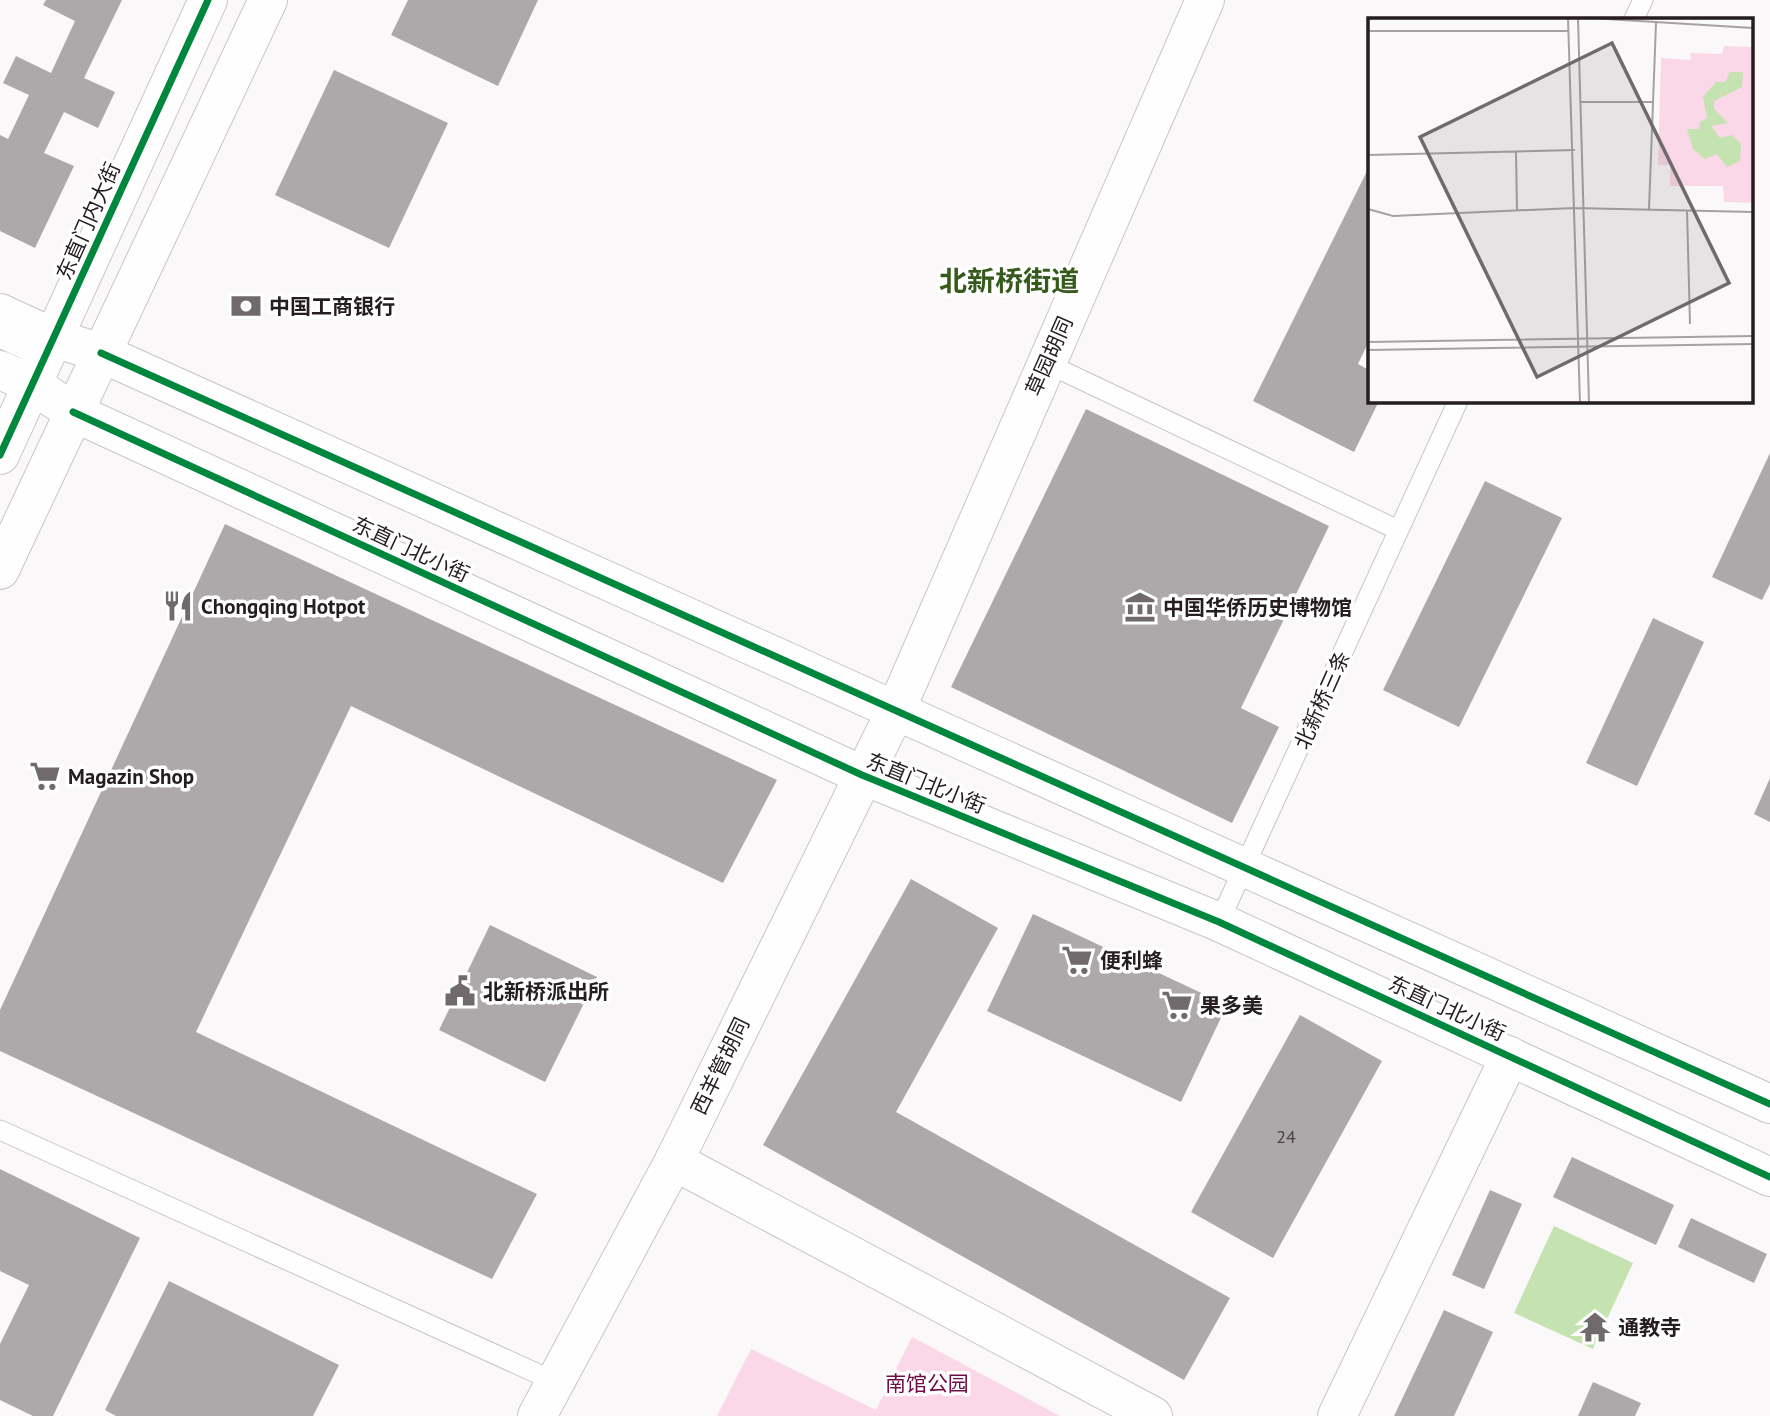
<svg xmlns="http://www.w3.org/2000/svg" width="1770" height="1416" viewBox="0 0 1770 1416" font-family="'PT Sans','Noto Sans SC',sans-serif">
	<rect width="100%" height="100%" fill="#fbf8f9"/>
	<polygon fill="#fbd8e7" points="912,1337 1060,1416 717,1416 751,1349 876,1410"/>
	<polygon fill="#c4e3b1" points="1554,1226 1633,1263 1593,1349 1514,1313"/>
	<g fill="#ada9ab">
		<polygon points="46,0 122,0 84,78 115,92 98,128 64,112 44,153 74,166 35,248 0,231 0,135 8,139 29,95 3,83 16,56 51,73 75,21 43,5"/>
		<polygon points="408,0 538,0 498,86 391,35"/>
		<polygon points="334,70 448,123 389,248 275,195"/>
		<polygon points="1369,167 1369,341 1358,364 1369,370 1369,401 1379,401 1354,452 1253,401"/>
		<polygon points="1086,409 1329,526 1241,708 1279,727 1232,823 951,687"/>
		<polygon points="1770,453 1770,584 1762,600 1712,577"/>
		<polygon points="1485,481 1562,518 1459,727 1383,690"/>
		<polygon points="225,524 777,780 723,883 351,706 196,1032 537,1194 492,1279 0,1051 0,1010"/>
		<polygon points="1653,618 1704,642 1637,786 1586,763"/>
		<polygon points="1770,778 1770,822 1754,814"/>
		<polygon points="911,879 998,928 896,1112 1230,1298 1184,1380 763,1145"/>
		<polygon points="1033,914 1227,1005 1181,1102 987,1011"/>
		<polygon points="490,925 597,977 545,1082 439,1030"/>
		<polygon points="1300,1015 1382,1061 1273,1258 1191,1212"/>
		<polygon points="1572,1157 1674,1205 1656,1245 1553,1197"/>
		<polygon points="0,1169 140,1238 53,1416 33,1416 0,1400 0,1344 29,1285 0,1271"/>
		<polygon points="1490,1190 1522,1204 1484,1289 1452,1275"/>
		<polygon points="1691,1218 1767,1254 1754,1283 1678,1247"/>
		<polygon points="169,1281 339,1365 313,1416 116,1416 105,1410"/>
		<polygon points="1444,1310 1493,1332 1454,1416 1394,1416"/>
		<polygon points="1593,1382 1641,1403 1635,1416 1578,1416"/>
	</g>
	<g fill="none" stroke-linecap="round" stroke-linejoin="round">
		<g stroke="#cac4c6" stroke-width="21">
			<g id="lane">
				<polyline points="1634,19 1643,0"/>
				<polyline points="0,338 44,358 51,358"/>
				<polyline points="1046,363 1398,530"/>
				<polyline points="1219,922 1458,401"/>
				<polyline points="0,1130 556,1382"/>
			</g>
		</g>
		<g stroke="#cac4c6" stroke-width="40">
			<g id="street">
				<polyline points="674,1161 1153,1416"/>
				<polyline points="537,1416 674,1161 895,712 1205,0"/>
				<polyline points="1337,1416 1510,1056"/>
			</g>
		</g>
		<g stroke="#cac4c6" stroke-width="40">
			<g id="secondary">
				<polyline points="0,313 54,338 101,353 1770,1104"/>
				<polyline points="0,370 32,384 73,412 862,775 1219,922 1770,1177"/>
			</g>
		</g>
		<g stroke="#cac4c6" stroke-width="40">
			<g id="primary">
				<polyline points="0,455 208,0"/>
				<polyline points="0,570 268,0"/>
			</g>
		</g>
		<use href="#lane" stroke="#fefefe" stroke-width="19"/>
		<use href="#street" stroke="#fefefe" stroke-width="38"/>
		<use href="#secondary" stroke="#fefefe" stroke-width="38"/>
		<use href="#primary" stroke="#fefefe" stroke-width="38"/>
		<g stroke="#fff" stroke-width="11">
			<g id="cycleway">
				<polyline points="101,353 1770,1104"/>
				<polyline points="73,412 862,775 1219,922 1770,1177"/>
				<polyline points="0,455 208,0"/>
			</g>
		</g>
		<use href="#cycleway" stroke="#00873e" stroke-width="7"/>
	</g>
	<defs>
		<g id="bank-bare" transform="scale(2.415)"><path d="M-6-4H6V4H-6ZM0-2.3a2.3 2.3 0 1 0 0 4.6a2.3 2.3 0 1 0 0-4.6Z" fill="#716a6d" stroke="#fff" stroke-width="2.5" paint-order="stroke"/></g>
		<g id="restaurant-bare" transform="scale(2.415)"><path d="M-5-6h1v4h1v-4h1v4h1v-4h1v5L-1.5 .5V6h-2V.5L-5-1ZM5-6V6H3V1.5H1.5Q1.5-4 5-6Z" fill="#716a6d" stroke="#fff" stroke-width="2.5" paint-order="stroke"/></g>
		<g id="museum-bare" transform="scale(2.415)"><path d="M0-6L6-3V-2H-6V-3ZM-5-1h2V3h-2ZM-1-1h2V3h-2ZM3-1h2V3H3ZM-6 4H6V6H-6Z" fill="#716a6d" stroke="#fff" stroke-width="2.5" paint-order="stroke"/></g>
		<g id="supermarket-bare" transform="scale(2.415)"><path d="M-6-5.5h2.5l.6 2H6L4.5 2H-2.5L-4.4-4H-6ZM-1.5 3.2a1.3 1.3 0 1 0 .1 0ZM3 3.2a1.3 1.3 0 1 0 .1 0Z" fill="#716a6d" stroke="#fff" stroke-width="2.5" paint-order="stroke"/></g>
		<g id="civic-bare" transform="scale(2.415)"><path d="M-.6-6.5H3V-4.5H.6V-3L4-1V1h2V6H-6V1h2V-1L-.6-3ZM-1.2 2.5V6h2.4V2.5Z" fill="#716a6d" stroke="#fff" stroke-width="2.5" paint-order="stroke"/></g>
		<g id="temple-bare" transform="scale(2.415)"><path d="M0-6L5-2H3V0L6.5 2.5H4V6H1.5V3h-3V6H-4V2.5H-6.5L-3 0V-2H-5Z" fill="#716a6d" stroke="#fff" stroke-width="2.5" paint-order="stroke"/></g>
	</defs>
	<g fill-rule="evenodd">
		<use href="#bank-bare" x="246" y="306"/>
		<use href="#restaurant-bare" x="178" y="606"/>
		<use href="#museum-bare" x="1140" y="607"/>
		<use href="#supermarket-bare" x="45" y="776"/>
		<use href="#supermarket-bare" x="1077" y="960"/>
		<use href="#civic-bare" x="460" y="991"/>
		<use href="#supermarket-bare" x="1177" y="1005"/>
		<use href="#temple-bare" x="1595" y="1327"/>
	</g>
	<g text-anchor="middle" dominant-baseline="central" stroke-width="7" stroke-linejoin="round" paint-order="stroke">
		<g font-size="18" fill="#484044">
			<text x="1286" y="1136">24</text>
		</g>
		<g font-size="21" fill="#261d21" stroke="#fff">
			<text transform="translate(88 221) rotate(-66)">东直门内大街</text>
			<text transform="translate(1049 356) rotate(-66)">草园胡同</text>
			<text transform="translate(411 549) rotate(25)">东直门北小街</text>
			<text transform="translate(1322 700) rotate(-66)">北新桥三条</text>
			<text transform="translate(926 783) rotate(22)">东直门北小街</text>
			<text transform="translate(1447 1008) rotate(25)">东直门北小街</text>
			<text transform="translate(720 1066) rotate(-64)">西羊管胡同</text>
		</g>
		<g font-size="21" font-weight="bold" fill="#261d21" stroke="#fff" text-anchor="start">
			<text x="269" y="306">中国工商银行</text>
			<text x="201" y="606">Chongqing Hotpot</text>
			<text x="1163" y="607">中国华侨历史博物馆</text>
			<text x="68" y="776">Magazin Shop</text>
			<text x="1100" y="960">便利蜂</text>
			<text x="483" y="991">北新桥派出所</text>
			<text x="1200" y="1005">果多美</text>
			<text x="1618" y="1327">通教寺</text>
		</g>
		<g font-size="21" fill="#6e0d46" stroke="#fff">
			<text x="927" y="1383">南馆公园</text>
		</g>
		<g font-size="28" font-weight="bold" fill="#355a1c" stroke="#fff">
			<text x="1009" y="280">北新桥街道</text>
		</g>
	</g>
	<g transform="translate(1368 18)">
		<rect width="385" height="385" fill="#fbf8f9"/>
		<path d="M356 28 385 29V185L356 184 355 168H302V147H290L293 40 323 42 322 35 354 36Z" fill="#fbd8e7"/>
		<path d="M362 54H375L374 69 346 83V91L360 105 343 108 352 120 364 117 373 126 372 143 359 149 349 136 337 141 325 131 319 111H331L332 104 339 100 335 79 348 64H357Z" fill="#c4e3b1"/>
		<path fill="none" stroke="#a6a0a3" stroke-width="2" d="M200 0 212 385M210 0 221 385M222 0 385 10M0 13H200M212 84H285M148 134 149 193M0 137 207 132M0 191 25 198 206 190 385 194M281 191 288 5M319 192 322 306M0 324 385 318M0 332 385 326"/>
		<path fill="#716a6d" fill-opacity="0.15" stroke="#716a6d" stroke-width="3.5" d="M244 25 361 265 169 359 52 119Z"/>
		<rect width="385" height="385" fill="none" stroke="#261d21" stroke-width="3.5"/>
	</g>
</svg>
